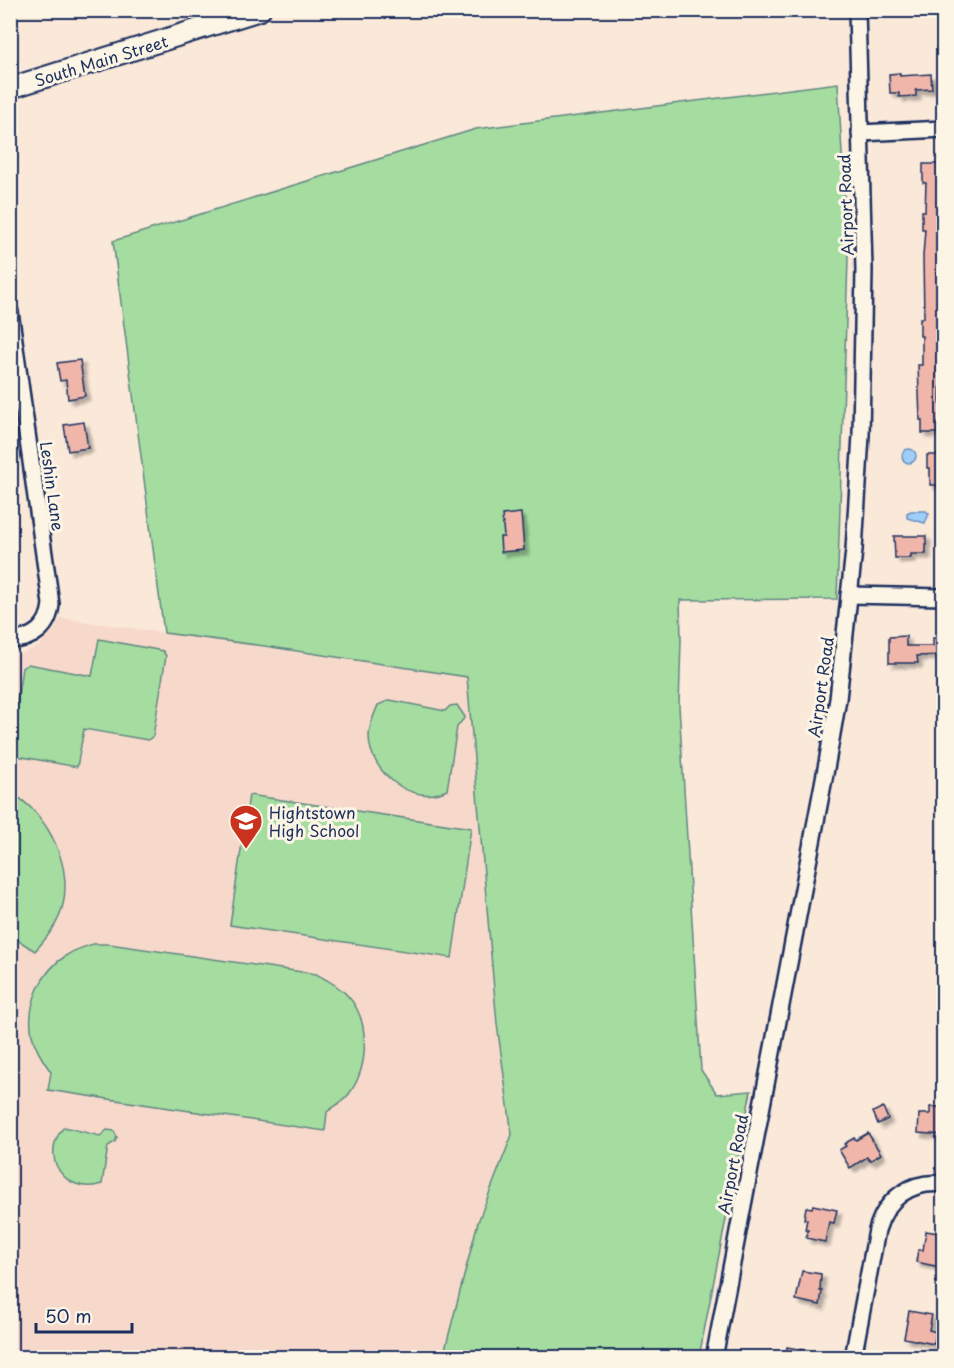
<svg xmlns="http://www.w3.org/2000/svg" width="954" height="1368" viewBox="0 0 954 1368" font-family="'Playpen Sans',sans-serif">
	<defs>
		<filter id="shadow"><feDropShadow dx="4.5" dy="4.5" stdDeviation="1.5" flood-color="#0004"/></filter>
	</defs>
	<rect width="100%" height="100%" fill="#fae8d9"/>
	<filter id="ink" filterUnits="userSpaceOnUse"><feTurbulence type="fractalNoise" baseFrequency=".0167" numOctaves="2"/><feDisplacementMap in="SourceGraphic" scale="12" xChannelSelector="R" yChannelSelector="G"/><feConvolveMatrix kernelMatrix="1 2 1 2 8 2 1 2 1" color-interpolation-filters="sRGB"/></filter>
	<g filter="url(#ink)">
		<polygon fill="#f7d9cb" points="61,618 467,677 497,1024 512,1135 478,1222 443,1357 11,1357 10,651 20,654 39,646 54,629"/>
		<g fill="#a5dda1" stroke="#608680" stroke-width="1.5">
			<polygon points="838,83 848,259 837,599 680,600 681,640 679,706 701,1070 717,1094 751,1091 699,1357 443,1357 478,1222 512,1135 497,1024 467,677 264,646 164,633 113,241 476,129"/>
			<polygon points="99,639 163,651 166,656 153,736 148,740 84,729 77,767 12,755 11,742 22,668 28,664 92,676"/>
			<path d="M390 700 445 711 450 706 457 705 465 717 457 727 447 790C413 807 369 773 369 736 369 725 374 714 378 705Z"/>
			<path d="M10 792C49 814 75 868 61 912 56 927 45 940 35 951L11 936Z"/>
			<polygon points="249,795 471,828 452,958 230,925"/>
			<path d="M93 944H109L316 974C327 980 339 986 347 995 371 1020 369 1067 349 1094 344 1101 335 1106 327 1112L325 1131 48 1090 51 1072C43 1061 35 1049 32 1035 26 1005 41 971 67 955 74 950 84 947 93 944Z"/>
			<path d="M64 1127 100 1136 107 1130 114 1131 117 1137 115 1142 108 1146 102 1184C65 1196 38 1156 64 1127Z"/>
		</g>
		<g fill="#9ecffb" stroke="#6a8fbc" stroke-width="1.5">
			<circle cx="909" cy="456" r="7"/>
			<polygon points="911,511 926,511 929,514 925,523 907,518 907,513"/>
		</g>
		<g fill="#f0b6aa" stroke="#1b2f5e" stroke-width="1.5" filter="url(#shadow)">
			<polygon points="900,73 900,76 931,74 932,89 916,90 916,96 899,97 899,93 890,93 889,74"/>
			<polygon points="923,164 944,164 941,212 944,212 944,232 941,232 940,256 943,256 943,274 937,273 937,305 939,305 939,316 944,316 944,336 938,336 938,362 941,362 940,401 941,410 944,410 944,422 938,423 938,433 922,433 922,420 920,420 918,365 922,365 922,336 920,336 920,318 924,318 923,256 925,229 922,229 922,211 925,211 926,183 923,183"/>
			<polygon points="80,360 85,396 68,399 66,380 60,381 57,363"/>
			<polygon points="84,422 88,448 68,451 64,425"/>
			<polygon points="927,455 943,455 944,485 930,485 930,468 927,468"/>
			<polygon points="521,513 524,550 501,552 500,537 504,537 502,515"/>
			<polygon points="894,536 926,536 926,554 911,554 911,558 895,558"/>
			<polygon points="906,636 906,646 933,646 933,638 944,638 944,655 917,656 918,663 889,663 889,637"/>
			<polygon points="883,1107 888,1119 878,1124 873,1112"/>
			<polygon points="930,1107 943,1107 944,1135 918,1133 919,1114 930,1114"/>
			<polygon points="868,1133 881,1154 870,1161 867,1157 850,1168 839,1150 846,1146 844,1144 854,1138 856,1140"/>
			<polygon points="813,1205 837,1210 834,1223 829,1222 825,1242 806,1238 808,1230 805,1230 807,1219 804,1219 806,1207 812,1208"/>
			<polygon points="926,1231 944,1234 944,1251 940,1267 916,1262 918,1250 923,1250"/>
			<polygon points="802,1271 821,1274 820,1291 822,1291 820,1305 796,1300"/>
			<polygon points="909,1311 932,1315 929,1330 936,1332 934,1344 904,1338"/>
			<polygon points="787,1347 817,1352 816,1358 785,1358"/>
		</g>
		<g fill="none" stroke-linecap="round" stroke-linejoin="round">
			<g stroke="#1b2f5e" stroke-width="20">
				<g id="minor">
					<polyline points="860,133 944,129"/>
					<path d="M10 312 51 604C49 627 33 640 10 640"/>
					<polyline points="849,595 944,597"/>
					<polyline points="714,1358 827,763 838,699 854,550 861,435 864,270 857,10"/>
					<path d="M853 1358 877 1230C886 1199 910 1180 944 1184"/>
				</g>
			</g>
			<g stroke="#1b2f5e" stroke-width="24">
				<polyline id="major" points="10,88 260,10"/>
			</g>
			<use href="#minor" stroke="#fcf5e5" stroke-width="15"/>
			<use href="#major" stroke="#fcf5e5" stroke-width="20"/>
		</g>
	</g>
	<defs>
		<g id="school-pin" transform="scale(1.725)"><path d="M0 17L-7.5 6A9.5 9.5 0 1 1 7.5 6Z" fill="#c8321e" stroke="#fcf5e5"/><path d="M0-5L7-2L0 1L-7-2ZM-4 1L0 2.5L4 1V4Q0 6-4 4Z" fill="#fff"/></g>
	</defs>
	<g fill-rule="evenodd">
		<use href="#school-pin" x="246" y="821"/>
	</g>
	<g text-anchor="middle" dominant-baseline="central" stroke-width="6" stroke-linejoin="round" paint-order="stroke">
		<g font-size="16" fill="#1b2f5e" stroke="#fcf5e5">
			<text transform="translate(101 60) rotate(-17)">South Main Street</text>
			<text transform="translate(845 205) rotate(-92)">Airport Road</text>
			<text transform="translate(53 486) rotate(82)">Leshin Lane</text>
			<text transform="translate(820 687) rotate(-82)">Airport Road</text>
			<text transform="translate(732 1164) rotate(-79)">Airport Road</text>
		</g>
		<g font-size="16" fill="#1b2f5e" stroke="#fcf5e5" text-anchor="start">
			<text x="269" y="812">Hightstown<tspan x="269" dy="18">High School</tspan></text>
		</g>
	</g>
	<rect width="954" height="1368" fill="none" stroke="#fcf5e5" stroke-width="36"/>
	<rect x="18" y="18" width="918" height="1332" fill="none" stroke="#1b2f5e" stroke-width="2" filter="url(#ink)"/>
	<path d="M36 1323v9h96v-9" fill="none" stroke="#1b2f5e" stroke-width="3"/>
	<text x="45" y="1323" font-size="18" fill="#1b2f5e" stroke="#fcf5e5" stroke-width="4.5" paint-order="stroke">50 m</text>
</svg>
